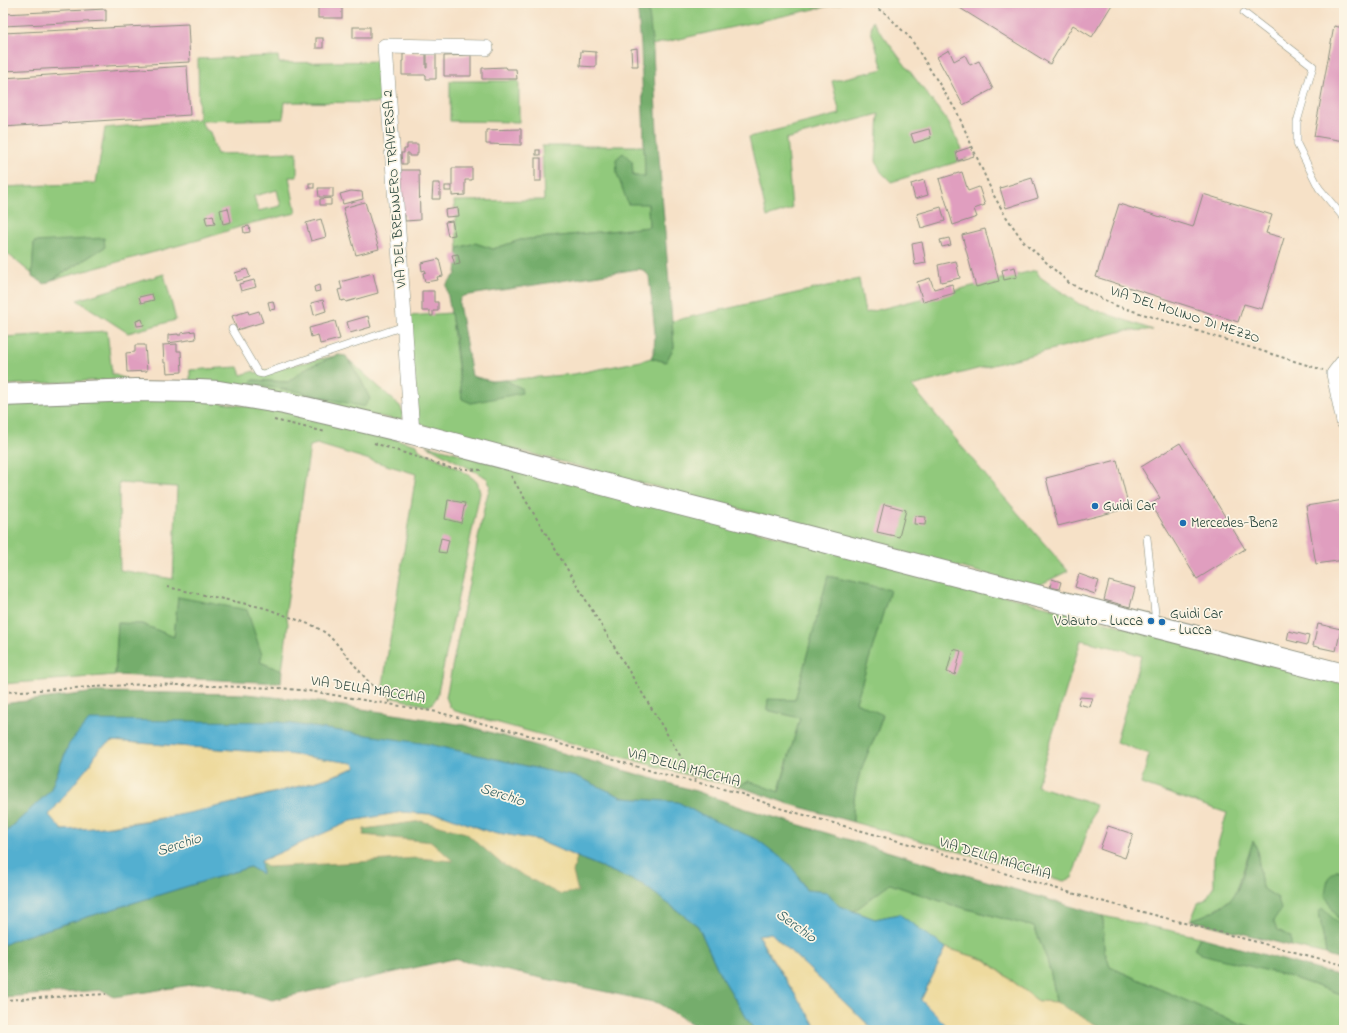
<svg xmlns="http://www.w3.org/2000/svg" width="1347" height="1033" viewBox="0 0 1347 1033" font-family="'Indie Flower',sans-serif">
	<rect width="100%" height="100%" fill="#fcf5e5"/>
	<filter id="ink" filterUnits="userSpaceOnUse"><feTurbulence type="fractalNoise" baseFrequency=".025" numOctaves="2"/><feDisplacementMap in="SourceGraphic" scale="8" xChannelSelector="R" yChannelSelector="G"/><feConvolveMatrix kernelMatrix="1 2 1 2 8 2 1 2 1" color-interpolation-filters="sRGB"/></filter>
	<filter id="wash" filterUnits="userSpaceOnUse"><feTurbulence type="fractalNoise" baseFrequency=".012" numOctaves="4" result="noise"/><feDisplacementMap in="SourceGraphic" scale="16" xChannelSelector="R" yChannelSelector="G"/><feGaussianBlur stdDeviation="0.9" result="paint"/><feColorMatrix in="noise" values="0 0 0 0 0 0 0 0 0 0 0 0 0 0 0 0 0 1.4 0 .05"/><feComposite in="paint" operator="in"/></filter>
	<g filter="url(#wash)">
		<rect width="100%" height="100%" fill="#f6e1c7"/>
		<g fill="#91c97c" stroke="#588358" fill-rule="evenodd">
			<polygon points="651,3 842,3 652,45 648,4"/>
			<polygon points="872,21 948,122 967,159 891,182 881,172 876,161 879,114 786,139 792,209 767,217 749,137 840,114 832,81 883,69 871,31"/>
			<path d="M278 56 279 63 381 61 385 103 285 102 283 119 201 121 205 129 210 132 217 154 297 152V177H289L296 213 252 223 202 239 52 280 105 247 34 242 32 274 3 250V187L96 183 105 128 199 119 198 59ZM277 190 281 206 258 211 254 196Z"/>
			<polygon points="450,81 519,81 519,122 450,121"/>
			<polygon points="542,146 644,146 645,176 633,176 632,161 616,159 648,204 649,227 520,240 493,249 475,243 458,248 454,201 544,200"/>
			<polygon points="1036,270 1040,277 1079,304 1153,330 1123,331 912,386 991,482 1068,571 1035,587 419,424 408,316 451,313 462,398 521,388 505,380 574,374 641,361 651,358 666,362 674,347 672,321 859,279 865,313"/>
			<polygon points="164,274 176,320 128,333 77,300"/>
			<polygon points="107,331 112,374 127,379 3,385 3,337"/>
			<polygon points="339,355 308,367 288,382 253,380 250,383 300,392 362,382 349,360 400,406 403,412 403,418 399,420 190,382 190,370 238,367 241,375 254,371 255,373"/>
			<path d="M179 398 288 411 417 445 419 450C430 455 474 474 478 484 479 487 479 490 480 493L437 697 432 704 428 706 394 698 382 691 416 474 317 444 310 446 286 611 288 624 282 671 260 662 178 597 174 637 142 624 118 623 115 675 3 684V401ZM119 483 177 487 173 579 120 570Z"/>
			<path d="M426 445 1344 684V871L1336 870 1342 928 1319 912 1326 954 1291 946 1290 937 1278 930 1272 920 1278 898 1262 888 1257 849 1253 841 1235 895 1228 901 1210 913 1191 920 1198 903 1206 899 1214 886V857L1227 813 1141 784 1149 754 1116 742 1141 656 1124 650 1081 640 1037 786 1096 805 1072 878 1064 881 853 822C852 804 856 784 862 767 869 750 877 734 883 716L856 702 890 590 828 576 795 700H768L767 710 800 718 778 793 749 781 738 786 706 780 455 711 450 707 446 697 485 504 490 486 487 478Z"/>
			<path d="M890 884 949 904 1034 927C1045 952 1053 975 1056 1002L1038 1001 986 960 946 948 899 914 875 919 854 911Z"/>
			<polygon points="1103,916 1200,937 1194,949 1284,975 1344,995 1344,1030 1260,1030 1223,1017 1110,967 1104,949"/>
		</g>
		<g fill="#74ad6c" stroke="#4a7550">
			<polygon points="637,3 648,3 653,51 657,131 674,347 666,362 651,358 654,351 655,332 649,276 643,270 638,269 463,296 460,299 459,304 472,376 491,381 505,380 521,388 522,393 471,403 462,399 455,336 446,285 456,274 458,248 475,243 493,249 520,240 649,227 648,204 628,204 617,174 616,159 623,153 632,161 633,176 645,176 641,46"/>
			<polygon points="104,238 105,247 45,284 32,276 34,242"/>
			<polygon points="339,355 346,356 362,382 370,399 364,407 300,392 249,384 253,380 288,382 308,367"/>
			<path d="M828 576 890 590 856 702 883 715C877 734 869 750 862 767 856 784 852 804 853 822L786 803 738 786 749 781 779 792 800 718 767 710 768 699 795 700Z"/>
			<polygon points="178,597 247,610 262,655 260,662 282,671 281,683 115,675 118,623 142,624 174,637"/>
			<path d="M96 692 246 694 317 702 464 725 696 791 743 808 1103 916 1104 949 1110 967 1223 1017 1260 1030H1105L1056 1002C1053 975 1045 952 1034 927L949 904 890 884 854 911 838 906 827 892 806 890 797 874 701 815 678 802 624 798 580 778 428 744H69L50 791 3 835V704Z"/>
			<polygon points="421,821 466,833 502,864 577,892 573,872 577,857 642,884 698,926 720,974 754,1030 702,1030 658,1003 453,959 272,1000 209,982 114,997 102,990 3,997 3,945 19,938 250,867 262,873 261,861 269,867 344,863 416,858 452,861 432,842 363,835 364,829"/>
			<path d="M1253 841 1257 849 1262 888 1278 898 1281 909 1273 921 1278 930 1291 937V946L1191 920C1206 915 1223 908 1234 896 1239 890 1250 851 1253 841Z"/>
			<polygon points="1336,870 1344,871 1344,961 1330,957 1326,954 1319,912 1322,908 1342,927 1325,895 1328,878"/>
			<polygon points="1200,937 1344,977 1344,995 1284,975 1201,954 1194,949"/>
		</g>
		<g fill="#eeda9e" stroke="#868c69">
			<polygon points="111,741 287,754 354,763 357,767 315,782 194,813 96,828 62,830 48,816 91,763 99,749"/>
			<polygon points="402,812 444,815 487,831 537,840 577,857 573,872 578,892 559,894 502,864 466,833 421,821 364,829 363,835 432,842 453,861 416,858 344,863 268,867 261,861 351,821"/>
			<polygon points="771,933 874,1030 818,1030 765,947 758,935"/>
			<polygon points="946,948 985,960 1038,1001 1056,1002 1105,1030 951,1030 921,1000"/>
		</g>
		<path fill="#52afd0" stroke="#387682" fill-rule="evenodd" d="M89 720 279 722 428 744 580 778 624 798 678 802 701 815 758 840 789 864 797 874 806 890 827 892 839 906 875 919 899 914 946 948 921 1000 951 1030H874L771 933 758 935 765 948 818 1030H754L720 974 698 926 642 884 537 840 487 831 444 815 402 812 351 821 261 861 262 874 250 867 19 938 3 945V835L50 791 69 744ZM112 741 287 754 353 763 357 767C324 781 289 789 254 798 191 813 127 828 62 830L49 815 91 763 99 749Z"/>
		<g id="blocks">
			<g fill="#e09ebf">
				<rect x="318" y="3" width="24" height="15"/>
				<polygon points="957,3 1113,3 1092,37 1073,25 1050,64 955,5"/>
				<polygon points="106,9 106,21 3,26 3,14"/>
				<polygon points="188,24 190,62 3,71 3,33"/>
				<polygon points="1334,26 1344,28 1344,141 1314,136"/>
				<rect x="353" y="27" width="17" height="11"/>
				<rect x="316" y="38" width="7" height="10"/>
				<polygon points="637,48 638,66 632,66 631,49"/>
				<polygon points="949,50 954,61 965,55 970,65 979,61 993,89 963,105 937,57"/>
				<polygon points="581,51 596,52 596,67 580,66"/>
				<polygon points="427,52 436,52 436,79 426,79 426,75 402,75 402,61 403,61 403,54 426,54 426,68 427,68"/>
				<polygon points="471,55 471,76 444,76 444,56"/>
				<polygon points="187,66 190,115 3,127 3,78"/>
				<polygon points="506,67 507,69 516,69 517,79 482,79 482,68"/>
				<polygon points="521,129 521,145 486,144 486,130"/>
				<polygon points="929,129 931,138 914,143 911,134"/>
				<polygon points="407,144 418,144 418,153 417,153 417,156 409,156 409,153 407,153 407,164 402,164 401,153 404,153 404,149 407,149"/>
				<polygon points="971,147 974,156 958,161 956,152"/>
				<rect x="536" y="150" width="4" height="5"/>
				<rect x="535" y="158" width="6" height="23"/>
				<polygon points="452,168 472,168 472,180 465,180 465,195 452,196"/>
				<polygon points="399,170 419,170 420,220 405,221 405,215 399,215"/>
				<polygon points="962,172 968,191 979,187 985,205 974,209 977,217 953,225 939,179"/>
				<polygon points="1032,178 1038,198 1006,208 1000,188"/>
				<polygon points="924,180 928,195 915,199 911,184"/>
				<rect x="309" y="183" width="5" height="5"/>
				<polygon points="433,183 440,183 440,199 432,199"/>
				<rect x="445" y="186" width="6" height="5"/>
				<polygon points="318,188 333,188 333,197 319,197"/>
				<polygon points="351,191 362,192 363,199 343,204 340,194"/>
				<polygon points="1203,194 1272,215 1266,233 1284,238 1262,309 1244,304 1238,322 1096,277 1119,204 1193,227"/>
				<polygon points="331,198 331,205 320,205 320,199"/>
				<polygon points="365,202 379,249 356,255 343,208"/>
				<polygon points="941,207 945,221 921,228 917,214"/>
				<polygon points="228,208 231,222 223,224 220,210"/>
				<polygon points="458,208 459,216 446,217 445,210"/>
				<polygon points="213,215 215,224 207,225 205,217"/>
				<polygon points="321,219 326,237 311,241 306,223"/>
				<polygon points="452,221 455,235 448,236 445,222"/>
				<polygon points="249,226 250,232 244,233 243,227"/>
				<polygon points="985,229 999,281 976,287 962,235"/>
				<polygon points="949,238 951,245 942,247 940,240"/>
				<polygon points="922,242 926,263 915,265 912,244"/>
				<polygon points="458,254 460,264 455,265 452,255"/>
				<polygon points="439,259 443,276 437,277 438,280 425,282 423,273 426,272 425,270 422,271 421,263"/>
				<polygon points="956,261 960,278 941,282 938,265"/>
				<polygon points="1015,267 1017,277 1004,280 1002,270"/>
				<polygon points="247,269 250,277 237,281 235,273"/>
				<polygon points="373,273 378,293 346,302 345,300 341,301 338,290 342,289 340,282"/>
				<polygon points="930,278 934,289 952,284 955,293 923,302 917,282"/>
				<polygon points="254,280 256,287 241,291 239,284"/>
				<polygon points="319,285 320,291 315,292 314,287"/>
				<polygon points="422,291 434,291 434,302 438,302 438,311 433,311 433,316 430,316 430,311 422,311"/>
				<polygon points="152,294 154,300 141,303 139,297"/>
				<polygon points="323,300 326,311 314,315 311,303"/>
				<polygon points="273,301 275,309 270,310 268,302"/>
				<polygon points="248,311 249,314 259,311 263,322 237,330 232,316"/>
				<polygon points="368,316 371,327 350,333 347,322"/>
				<polygon points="142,319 144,325 137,326 136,321"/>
				<polygon points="335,321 340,339 320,344 318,335 311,337 309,328"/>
				<polygon points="195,331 196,339 168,343 168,335 178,334 178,335 181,335 181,333"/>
				<polygon points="177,344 177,351 181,351 182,372 167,373 166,363 164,363 163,345"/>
				<polygon points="135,345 145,345 147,371 127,372 126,353 135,352"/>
				<polygon points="1180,443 1245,549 1197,579 1151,504 1160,498 1141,467"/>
				<polygon points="1117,460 1129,508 1058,526 1046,478"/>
				<polygon points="448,500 465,503 461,523 445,519"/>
				<polygon points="1344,500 1344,560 1316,564 1306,506"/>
				<polygon points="884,504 906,510 899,537 877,532"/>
				<polygon points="915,516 926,517 925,525 914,524"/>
				<polygon points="441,538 449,540 446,553 438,552"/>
				<polygon points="1079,574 1099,581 1095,594 1075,587"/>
				<polygon points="1052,579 1061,582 1059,589 1050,587"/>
				<polygon points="1109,581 1135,588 1130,607 1104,600"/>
				<polygon points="1318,624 1341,629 1336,651 1313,646"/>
				<polygon points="1289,631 1309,636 1307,645 1287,640"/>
				<polygon points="953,649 961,651 955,675 947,672"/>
				<polygon points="1080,697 1093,698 1090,707 1078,704"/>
				<polygon points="1108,826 1133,834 1125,858 1100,849"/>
			</g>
		</g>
	</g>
	<g filter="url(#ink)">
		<use href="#blocks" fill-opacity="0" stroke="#8a8f7e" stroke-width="1"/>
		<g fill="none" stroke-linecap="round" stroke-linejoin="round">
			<g stroke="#8a8f7e" stroke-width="8">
				<g id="lane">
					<polyline points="1244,13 1313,66 1297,122 1297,144 1319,188 1344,218"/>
					<polyline points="232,329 258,373 263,374 404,326"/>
					<polyline points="1147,538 1156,623"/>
				</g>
			</g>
			<g stroke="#8a8f7e" stroke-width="16">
				<g id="street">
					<polyline points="1344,361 1334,374 1344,422"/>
					<polyline points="412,433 385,46 486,48"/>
				</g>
			</g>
			<g stroke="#8a8f7e" stroke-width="24">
				<polyline id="primary" points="3,395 136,390 199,391 219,392 284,403 412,433 637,493 1344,675"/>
			</g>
			<g stroke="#8a8f7e" stroke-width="2" stroke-dasharray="3 3" stroke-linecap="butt">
				<polyline points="868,3 885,13 911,39 957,112 993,194 1005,215 1023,241 1069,283 1117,306 1323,370"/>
				<polyline points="274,420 326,432"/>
				<polyline points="374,443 450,468 481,470"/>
				<polyline points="511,476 696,782"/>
				<polyline points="167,587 265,608 314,626 326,633 336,643 367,680 391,703"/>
				<polyline points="3,692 146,684 279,688 309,691 437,712 536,737 655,772 739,793 779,808 938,852 1013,876 1082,896 1344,965"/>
				<polyline points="3,1000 106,994"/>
			</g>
			<use href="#lane" stroke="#fff" stroke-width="7"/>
			<use href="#street" stroke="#fff" stroke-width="15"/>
			<use href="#primary" stroke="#fff" stroke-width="22"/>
		</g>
	</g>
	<g fill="#1f6fb2" stroke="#fcf5e5" stroke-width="1.5">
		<circle cx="1095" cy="506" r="4"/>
		<circle cx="1183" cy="523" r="4"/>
		<circle cx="1151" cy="621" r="4"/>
		<circle cx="1162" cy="622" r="4"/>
	</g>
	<g text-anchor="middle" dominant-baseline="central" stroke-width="3.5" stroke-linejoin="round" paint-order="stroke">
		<g font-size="14" fill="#1f3d34" stroke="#fcf5e5">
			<text transform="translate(395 189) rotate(-94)">VIA DEL BRENNERO TRAVERSA 2</text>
			<text transform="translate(1185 315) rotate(18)">VIA DEL MOLINO DI MEZZO</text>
			<text transform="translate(368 690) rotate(9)">VIA DELLA MACCHIA</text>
			<text transform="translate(684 768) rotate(15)">VIA DELLA MACCHIA</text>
			<text transform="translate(995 859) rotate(17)">VIA DELLA MACCHIA</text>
		</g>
		<g font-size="14" fill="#1f3d34" stroke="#fcf5e5" text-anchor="start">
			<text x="1103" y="506">Guidi Car</text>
			<text x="1191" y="523">Mercedes-Benz</text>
			<text x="1170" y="614">Guidi Car<tspan x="1170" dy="16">- Lucca</tspan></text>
			<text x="1143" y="621" text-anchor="end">Volauto - Lucca</text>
		</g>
		<g font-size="15" font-style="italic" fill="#2e5f63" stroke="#fcf5e5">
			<text transform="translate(502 795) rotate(18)">Serchio</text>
			<text transform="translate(179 845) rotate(-18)">Serchio</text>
			<text transform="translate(796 926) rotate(36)">Serchio</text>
		</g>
	</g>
	<rect width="1347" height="1033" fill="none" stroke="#fcf5e5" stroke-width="16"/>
</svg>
